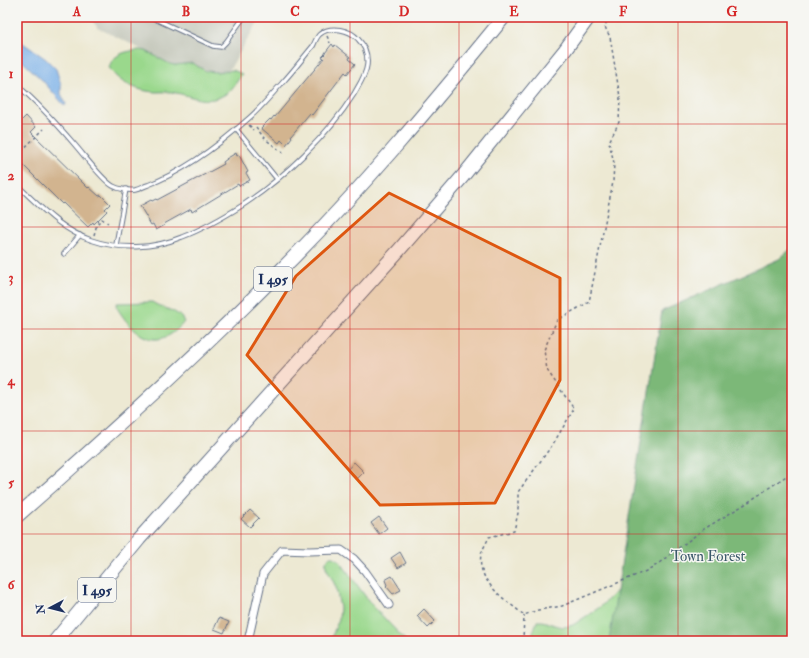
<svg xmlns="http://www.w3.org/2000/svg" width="809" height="658" viewBox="0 0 809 658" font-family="'IM FELL Double Pica',serif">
	<rect width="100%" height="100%" fill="#f6f6f2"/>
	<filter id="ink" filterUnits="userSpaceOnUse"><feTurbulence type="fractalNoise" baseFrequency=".025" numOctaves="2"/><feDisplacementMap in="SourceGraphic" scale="8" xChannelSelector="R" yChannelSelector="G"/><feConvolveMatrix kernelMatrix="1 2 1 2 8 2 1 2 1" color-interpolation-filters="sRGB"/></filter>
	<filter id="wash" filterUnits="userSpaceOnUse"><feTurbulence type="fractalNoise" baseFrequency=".012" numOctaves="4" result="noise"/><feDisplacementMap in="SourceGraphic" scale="16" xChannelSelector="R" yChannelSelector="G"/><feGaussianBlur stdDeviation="0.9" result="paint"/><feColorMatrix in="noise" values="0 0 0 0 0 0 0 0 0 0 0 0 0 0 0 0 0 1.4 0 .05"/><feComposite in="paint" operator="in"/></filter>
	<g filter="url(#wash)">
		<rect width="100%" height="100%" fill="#ede9d3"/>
		<polygon fill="#c3c6b9" points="89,17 261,17 219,87 98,28"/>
		<g fill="#9ad88c" stroke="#5a8475">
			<path d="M140 50 146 51 170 64 175 65 192 63 206 71 216 72 233 70 242 74C237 81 232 91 224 95 206 105 193 96 176 93 170 91 163 92 157 92 140 92 117 83 109 67 114 53 127 51 140 50Z"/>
			<path d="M152 302C162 309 180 310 184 322 157 355 133 335 116 306L117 303Z"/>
			<polygon points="329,557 334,557 339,560 371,604 406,641 330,641 339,619 340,608 336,587 326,567 326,562"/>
			<path d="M620 588 630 641H530L537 621C551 620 556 631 573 625L600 607Z"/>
		</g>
		<polygon fill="#7bb878" stroke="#4b746b" points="792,248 792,641 609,641 662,311 779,259"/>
		<polygon fill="#7ab0e8" stroke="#4a70a3" points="17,39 46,59 56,69 61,85 61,94 66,104 65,106 43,81 17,56"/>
		<g id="blocks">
			<g fill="#d2b48f">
				<polygon points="332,44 334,47 335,45 350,57 349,59 355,64 347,74 345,72 312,115 310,113 291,136 292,137 286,145 281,140 279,143 261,128 270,119 271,120 274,116 275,117 324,58 322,57 325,54 325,53"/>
				<polygon points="26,116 36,127 31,132 88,188 89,187 99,196 101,195 110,204 105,209 107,211 94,224 93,222 88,227 63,203 62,204 17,159 17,125"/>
				<polygon points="236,153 237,156 239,155 248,172 246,173 250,180 239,186 238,184 192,212 191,209 164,224 165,225 156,230 153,224 151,225 140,206 151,200 152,201 156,199 157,200 224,164 223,162 227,159 226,159"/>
				<polygon points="354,462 364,472 357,479 347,470"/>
				<polygon points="250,510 259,518 250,527 241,519"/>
				<polygon points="379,517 387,528 379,534 371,523"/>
				<polygon points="400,552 406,563 398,568 391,558"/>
				<polygon points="392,576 401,590 393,594 386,586 387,585 385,580"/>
				<polygon points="424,609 435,621 428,628 417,616"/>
				<polygon points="219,618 229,622 224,633 214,629"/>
			</g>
		</g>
	</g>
	<g filter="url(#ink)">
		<use href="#blocks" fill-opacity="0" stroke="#647087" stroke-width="1"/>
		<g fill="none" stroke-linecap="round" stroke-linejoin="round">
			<g stroke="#647087" stroke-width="5.5">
				<g id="service">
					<polyline points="151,17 213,46 221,47 226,42 244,17"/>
					<path d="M17 85C38 103 57 124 75 145 83 154 103 181 113 186 118 189 129 191 135 190 140 189 144 186 148 185 185 171 219 145 248 119 261 108 272 94 283 82 294 70 303 58 313 46 315 42 317 36 320 34 331 25 350 30 358 39 365 46 368 55 367 65 366 75 359 85 354 94 328 135 284 178 243 205 224 217 203 229 182 237 153 249 120 250 91 240 61 230 40 206 17 185"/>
					<polyline points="236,129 277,179"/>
					<polyline points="116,245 126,189"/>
					<polyline points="64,254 80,235"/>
				</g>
			</g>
			<g stroke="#647087" stroke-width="9">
				<polyline id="minor" points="248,641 263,574 282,550 309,551 341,550 354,559 365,571 389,605"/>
			</g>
			<g stroke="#647087" stroke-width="15">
				<g id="motorway">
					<path d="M17 516C107 437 197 356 281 270 361 190 433 104 504 17"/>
					<polyline points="55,641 139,539 400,249 463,176 565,50 589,17"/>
				</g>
			</g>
			<g stroke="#647087" stroke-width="1.5" stroke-dasharray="3 3" stroke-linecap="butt">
				<polyline points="185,17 188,19"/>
				<path d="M610 17 607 19 605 27 610 37 620 97 619 122 609 142 614 163 613 182 589 302 557 320 544 350 547 370 574 409 553 444 518 492V513L514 531 489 537C487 542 484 547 482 551 473 580 506 600 524 615L538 610 562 606 651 569 704 529 747 503 792 472"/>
				<polyline points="327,36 330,43"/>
				<polyline points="249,125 254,130"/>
				<polyline points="256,127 264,138 283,153"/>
				<polyline points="17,155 44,129"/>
				<polyline points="94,235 97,224 102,219 108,223"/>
				<polyline points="523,641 524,615"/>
			</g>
			<use href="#service" stroke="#fff" stroke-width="3.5"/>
			<use href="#minor" stroke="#fff" stroke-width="7"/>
			<use href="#motorway" stroke="#fff" stroke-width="13"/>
		</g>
	</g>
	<path fill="#de5710" fill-opacity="0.2" stroke="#de5710" stroke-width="3" stroke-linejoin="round" d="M389 193 560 278V380L495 503 380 505 247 355 296 276Z"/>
	<path fill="none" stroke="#d62828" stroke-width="1" stroke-opacity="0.55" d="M131 17V641M241 17V641M350 17V641M459 17V641M568 17V641M678 17V641M17 124H792M17 227H792M17 329H792M17 431H792M17 534H792"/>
	<g text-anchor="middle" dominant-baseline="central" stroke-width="3" stroke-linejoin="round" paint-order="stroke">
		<g fill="#f6f6f2" stroke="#5d6b8a" stroke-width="1">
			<rect x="254" y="267" width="38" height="24" rx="3"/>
			<rect x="78" y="578" width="38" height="24" rx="3"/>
		</g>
		<g font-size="14" font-weight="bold" fill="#1b2f5e">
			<text x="273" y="279">I 495</text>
			<text x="97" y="590">I 495</text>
		</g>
		<g font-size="15" fill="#3b596a" stroke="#f6f6f2">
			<text x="708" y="556">Town Forest</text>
		</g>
	</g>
	<rect width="809" height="658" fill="none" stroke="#f6f6f2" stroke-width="44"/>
	<g transform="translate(50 608) rotate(263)" stroke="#f6f6f2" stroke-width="3" paint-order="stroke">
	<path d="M0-3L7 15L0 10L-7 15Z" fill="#1b2f5e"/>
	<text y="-6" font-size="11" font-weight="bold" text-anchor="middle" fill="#1b2f5e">N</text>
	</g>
	<rect x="22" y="22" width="765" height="614" fill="none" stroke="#d62828" stroke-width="1.5"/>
	<g font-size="13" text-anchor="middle" font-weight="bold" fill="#d62828">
		<text x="77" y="16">A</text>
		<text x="186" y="16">B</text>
		<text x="295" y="16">C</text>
		<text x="404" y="16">D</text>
		<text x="514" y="16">E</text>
		<text x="623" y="16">F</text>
		<text x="732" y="16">G</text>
		<text x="11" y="78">1</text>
		<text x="11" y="180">2</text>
		<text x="11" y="282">3</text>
		<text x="11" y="385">4</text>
		<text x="11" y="487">5</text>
		<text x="11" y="589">6</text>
	</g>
</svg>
